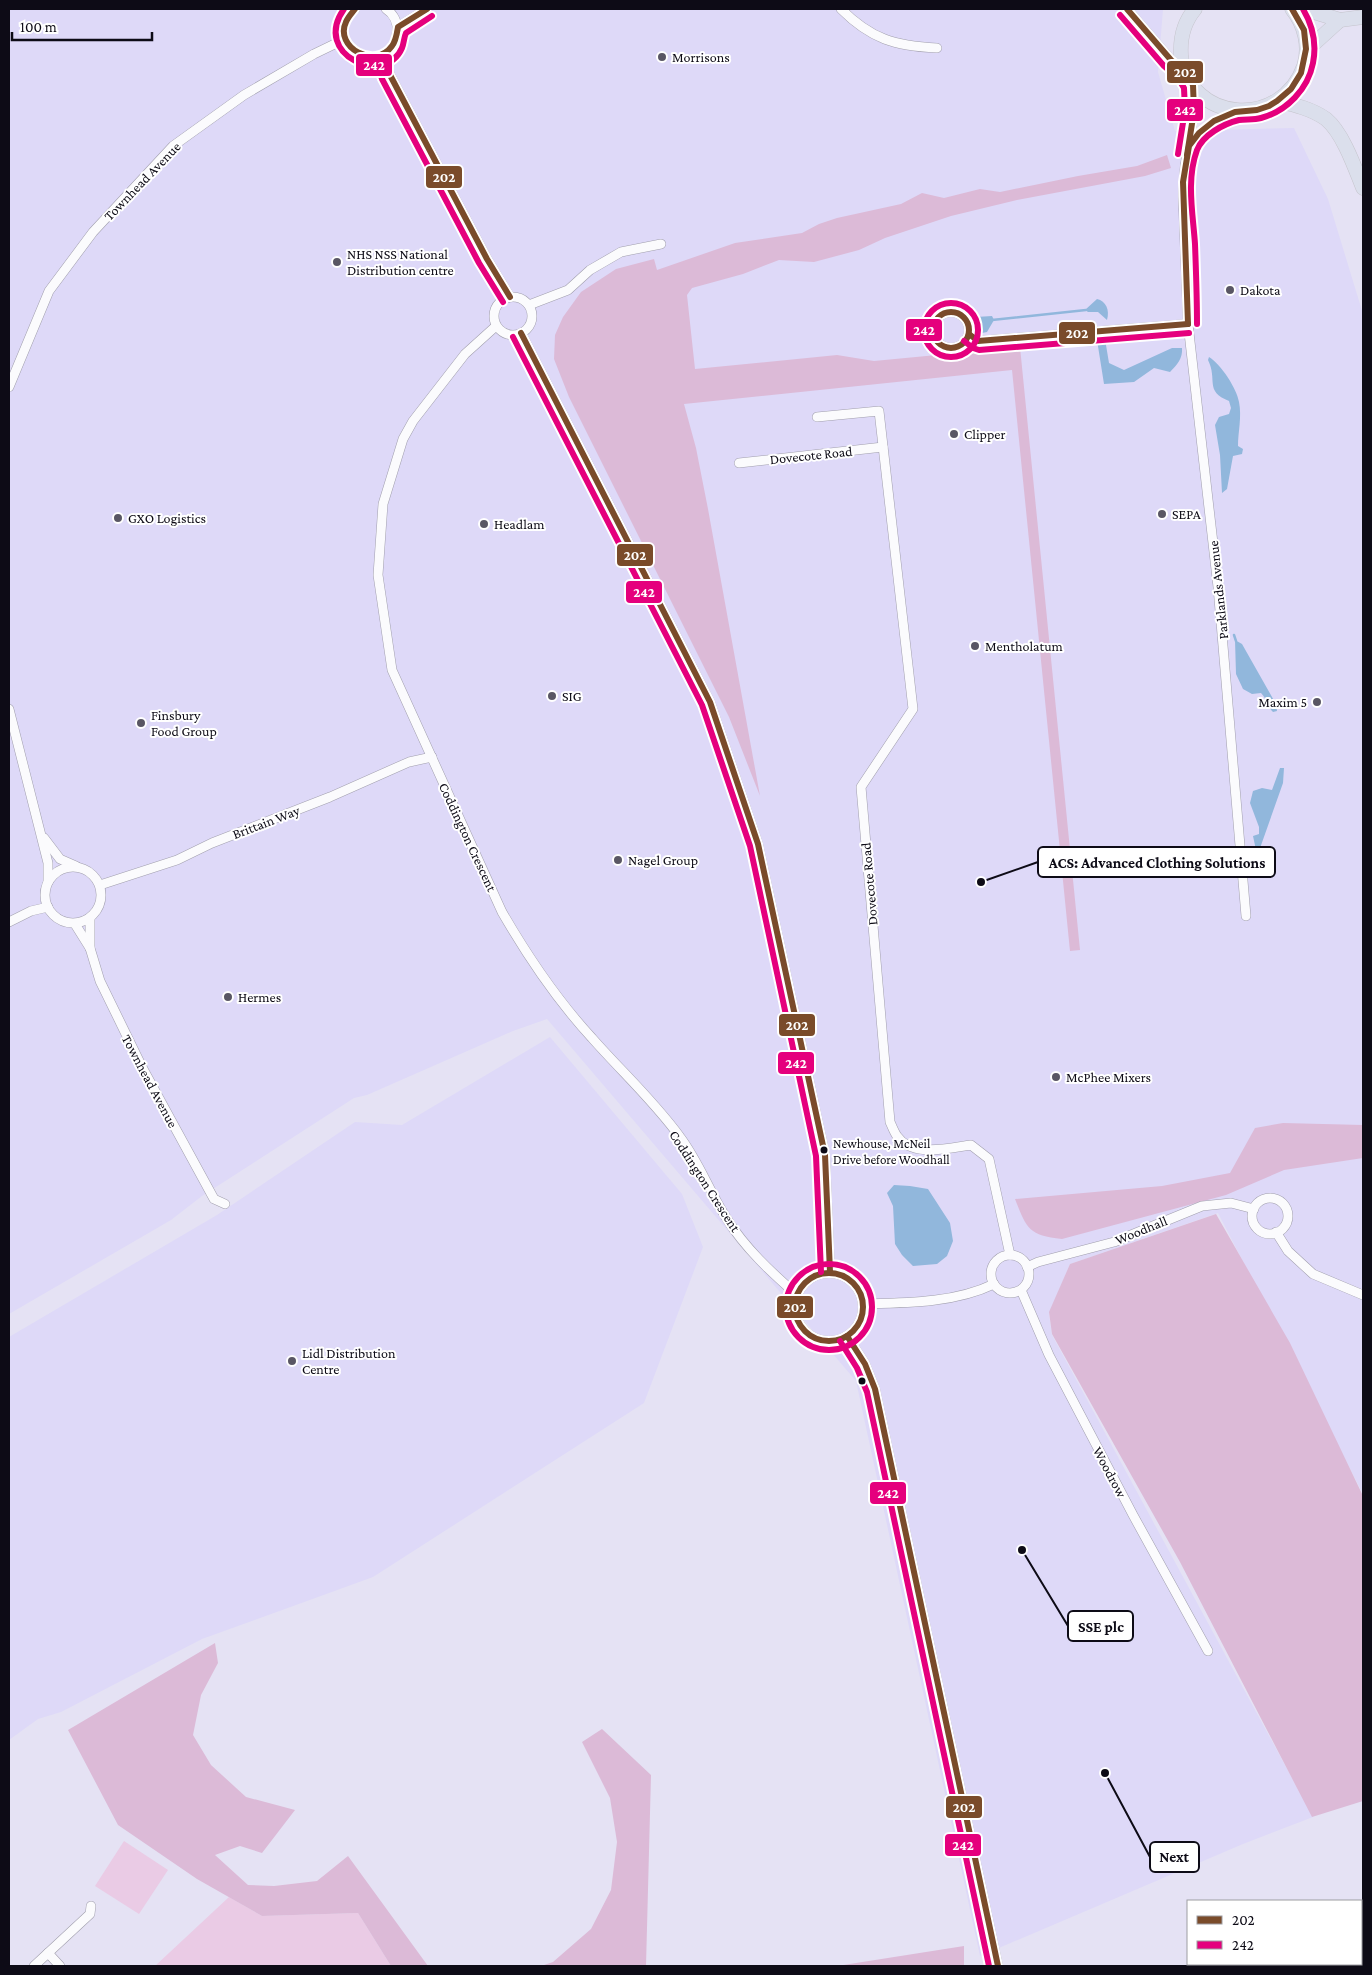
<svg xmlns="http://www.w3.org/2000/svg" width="1372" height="1975" viewBox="0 0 1372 1975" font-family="'Crimson Pro',serif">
	<rect width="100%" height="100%" fill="#e5e2f4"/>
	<g fill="#ded9f8">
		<polygon points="9,9 1163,9 1158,72 1175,131 1294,128 1328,199 1363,314 1363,1494 1218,1213 1070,1264 1049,1314 1052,1335 1313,1817 1243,1844 980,1956 856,1381 547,1019 513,1031 367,1095 354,1098 202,1196 171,1220 9,1314"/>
		<polygon points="550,1037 682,1194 703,1247 644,1403 373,1577 202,1639 61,1712 38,1719 9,1740 9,1337 217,1215 355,1122 402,1125"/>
	</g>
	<g fill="#eacbe5">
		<polygon points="124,1841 168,1870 139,1914 95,1886"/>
		<polygon points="229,1897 262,1916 358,1913 391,1966 155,1966"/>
	</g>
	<g fill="#dcbad7">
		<polygon points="1167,155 1171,168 1145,176 1017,200 951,216 885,238 859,250 814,262 779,260 743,274 692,288 687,295 695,369 837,355 874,361 1020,347 1080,950 1070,951 1012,370 684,404 696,448 708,509 760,796 729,717 569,397 554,359 555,335 563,317 581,292 616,269 654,259 657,270 735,243 802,233 819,224 837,218 901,204 922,193 944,198 980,189 1000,192 1078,176 1137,166"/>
		<path d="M1283 1123 1363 1125V1158L1284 1170 1226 1195 1062 1239C1028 1235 1027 1229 1015 1199L1162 1186 1230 1173 1255 1128Z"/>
		<polygon points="1216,1214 1290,1343 1363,1496 1363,1801 1312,1817 1180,1562 1052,1334 1049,1312 1070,1264"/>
		<polygon points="215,1643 218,1663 201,1695 193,1735 211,1765 246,1797 295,1810 262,1853 240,1846 215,1855 248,1885 274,1886 317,1881 348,1856 428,1966 391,1966 358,1913 262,1916 197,1879 118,1825 68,1730"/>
		<polygon points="602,1729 651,1775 646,1966 541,1966 553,1962 591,1929 611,1890 617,1842 610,1798 582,1742"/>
		<polygon points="964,1946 964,1966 837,1966"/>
	</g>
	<g fill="#91b7dc">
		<path d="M1097 299C1106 301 1110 310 1107 320L1098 312H1088L1085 310Z"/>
		<polygon points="992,316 994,320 987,332 982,333 976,330 974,323 976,317"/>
		<path d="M1109 337 1106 345 1109 363 1124 370 1172 348H1182C1183 358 1177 365 1170 372L1154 368 1134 382 1104 384 1097 340Z"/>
		<path d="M1209 357C1221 364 1237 389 1239 402 1242 417 1238 432 1238 446L1243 449 1242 454 1233 456 1227 489 1222 493 1220 455 1215 425 1219 417 1229 414 1231 408 1229 401C1204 391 1218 380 1208 360Z"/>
		<path d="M1235 640 1242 644 1276 704 1277 711 1273 712C1267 706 1267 699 1261 693L1252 694 1243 689 1236 674Z"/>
		<polygon points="1280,768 1284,768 1283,783 1259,851 1256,850 1253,836 1259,834 1259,827 1250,803 1253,791 1262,788 1272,790"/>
		<polygon points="894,1185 910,1186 928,1189 950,1223 953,1241 947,1256 937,1264 913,1266 902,1255 895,1244 893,1206 887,1193"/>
	</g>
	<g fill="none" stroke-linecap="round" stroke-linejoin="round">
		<g stroke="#91b7dc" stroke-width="2.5">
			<polyline points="992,320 1086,310"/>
			<polyline points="1234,635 1236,641"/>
		</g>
		<g stroke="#a19fad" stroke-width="10">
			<g id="minor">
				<path d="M355 9C313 46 394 83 397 32 398 23 394 14 386 9"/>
				<path d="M841 9C871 39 895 46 937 48"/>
				<polyline points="1127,9 1171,60 1185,72"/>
				<polyline points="398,27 427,9"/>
				<polyline points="383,54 390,75 487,259 510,297"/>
				<polyline points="1193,85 1194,111 1185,166 1183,196 1188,324 1218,587 1246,916"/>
				<path d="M1190 145C1204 127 1216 119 1237 112"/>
				<circle cx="513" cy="316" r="19"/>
				<polyline points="529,305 568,290 590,270 621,252 661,244"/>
				<circle cx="951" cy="330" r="18"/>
				<path d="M496 326 465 354 413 421 403 439 383 504 378 575 392 670 502 912C528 957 557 1000 592 1038 621 1071 654 1101 680 1137 699 1162 710 1193 727 1219 745 1248 771 1272 796 1294"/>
				<polyline points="521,333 710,702 758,844 825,1155 830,1272"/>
				<polyline points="969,334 978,341 1188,324"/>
				<polyline points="9,387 49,291 93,232 173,146 244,95 314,54 345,39"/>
				<path d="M817 417 879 411 913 709 861 787 890 1122C892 1126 894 1132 897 1136 912 1158 949 1148 971 1145L989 1159 1010 1255"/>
				<polyline points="739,463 883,447"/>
				<polyline points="9,709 48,863 48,882"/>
				<polyline points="44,838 60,859 76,866"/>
				<circle cx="73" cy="895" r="28"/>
				<polyline points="100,885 177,860 212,843 330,797 409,762 432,757"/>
				<polyline points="90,918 90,948 100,981 143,1069 214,1199 225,1204"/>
				<polyline points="9,922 31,911 48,907"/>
				<polyline points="75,924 90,948"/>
				<circle cx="1270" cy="1216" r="18"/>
				<polyline points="1276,1232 1288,1251 1313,1274 1363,1295"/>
				<circle cx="1010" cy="1274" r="19"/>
				<polyline points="1027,1267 1038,1262 1114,1242 1202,1206 1231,1203 1254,1209"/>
				<circle cx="829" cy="1307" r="34"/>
				<polyline points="1021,1290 1049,1355 1133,1515 1208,1651"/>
				<path d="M863 1304C906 1303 955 1303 994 1284"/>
				<polyline points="847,1336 865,1364 875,1389 998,1966"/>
				<polyline points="48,1953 60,1966"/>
				<polyline points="34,1966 90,1914 91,1906"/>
			</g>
		</g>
		<g stroke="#c5c4cc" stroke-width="15">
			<g id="highway">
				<path d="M1195 9C1184 22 1180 38 1181 55 1188 123 1282 130 1304 66 1310 47 1305 25 1292 9"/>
				<polyline points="1304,9 1340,20 1363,17"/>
				<polyline points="1307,50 1340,20"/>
				<path d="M1278 101C1295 105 1312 109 1326 119 1343 133 1355 168 1363 188"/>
			</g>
		</g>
		<use href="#minor" stroke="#fbfbfd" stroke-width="9"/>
		<use href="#highway" stroke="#dbdfec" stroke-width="14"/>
		<g stroke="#fff" stroke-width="10">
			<g id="bus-1">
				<path d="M355 9C352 13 348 17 346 22 334 47 375 70 392 46 396 41 397 33 398 27L427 9"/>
				<polyline points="1127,9 1171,60 1185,72 1193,85 1194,111 1187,155"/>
				<polyline points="383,54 390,75 487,259 510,297"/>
				<circle cx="951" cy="330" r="18"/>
				<polyline points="1188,324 1183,182 1189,146 1199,133 1214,121 1235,112 1257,110 1269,106 1277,101 1291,89 1301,73 1306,49 1304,30 1292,9"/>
				<polyline points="521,333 710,702 758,844 825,1155 830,1272"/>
				<polyline points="969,334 978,341 1188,324"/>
				<circle cx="829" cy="1307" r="34"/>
				<polyline points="847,1336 865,1364 875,1389 998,1966"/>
			</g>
		</g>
		<g stroke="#fff" stroke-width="10">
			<g id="bus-2">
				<path d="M344 9C311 55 385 87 402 48 404 43 404 37 406 33L432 16"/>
				<polyline points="1120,15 1164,66 1178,78 1184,88 1185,110 1178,154"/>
				<polyline points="375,57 382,79 479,263 503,302"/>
				<circle cx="951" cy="330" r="27"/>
				<path d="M1197 324C1197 297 1196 271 1195 244 1193 214 1186 180 1197 150 1203 135 1223 124 1239 120 1246 119 1254 120 1261 118 1287 111 1308 89 1313 63 1317 43 1313 26 1303 9"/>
				<polyline points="513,337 702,705 750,846 816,1156 821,1272"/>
				<polyline points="964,341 973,348 979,350 1189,333"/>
				<circle cx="829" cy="1307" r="43"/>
				<polyline points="840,1341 857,1368 867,1392 989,1966"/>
			</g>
		</g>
		<use href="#bus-1" stroke="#7a4b2a" stroke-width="6"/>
		<use href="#bus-2" stroke="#e5007d" stroke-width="6"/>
	</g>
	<g fill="#595664" stroke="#fff" stroke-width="2">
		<circle cx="662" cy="57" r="5"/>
		<circle cx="337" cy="262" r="5"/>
		<circle cx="1230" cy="290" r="5"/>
		<circle cx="954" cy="434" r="5"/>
		<circle cx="1162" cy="514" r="5"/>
		<circle cx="118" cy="518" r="5"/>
		<circle cx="484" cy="524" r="5"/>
		<circle cx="975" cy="646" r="5"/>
		<circle cx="552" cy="696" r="5"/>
		<circle cx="1317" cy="702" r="5"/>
		<circle cx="141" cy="723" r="5"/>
		<circle cx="618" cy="860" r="5"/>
		<circle cx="228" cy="997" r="5"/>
		<circle cx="1056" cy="1077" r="5"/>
		<circle cx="292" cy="1361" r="5"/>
	</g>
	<g fill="#0d0b16" stroke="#fff" stroke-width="2">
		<circle cx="824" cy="1150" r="4.5"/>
		<circle cx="862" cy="1381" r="4.5"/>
	</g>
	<g text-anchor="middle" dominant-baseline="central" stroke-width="4" stroke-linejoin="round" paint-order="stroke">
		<g font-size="13" fill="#0d0b16" stroke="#fff" text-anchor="start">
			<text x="833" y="1143">Newhouse, McNeil<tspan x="833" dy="16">Drive before Woodhall</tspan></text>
		</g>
		<g font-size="14" fill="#0d0b16" stroke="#fff" text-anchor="start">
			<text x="672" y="57">Morrisons</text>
			<text x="347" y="254">NHS NSS National<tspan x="347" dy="16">Distribution centre</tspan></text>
			<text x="1240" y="290">Dakota</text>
			<text x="964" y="434">Clipper</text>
			<text x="1172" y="514">SEPA</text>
			<text x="128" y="518">GXO Logistics</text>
			<text x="494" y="524">Headlam</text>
			<text x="985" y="646">Mentholatum</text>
			<text x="562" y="696">SIG</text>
			<text x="1307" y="702" text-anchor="end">Maxim 5</text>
			<text x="151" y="715">Finsbury<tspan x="151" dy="16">Food Group</tspan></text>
			<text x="628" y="860">Nagel Group</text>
			<text x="238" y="997">Hermes</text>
			<text x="1066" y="1077">McPhee Mixers</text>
			<text x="302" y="1353">Lidl Distribution<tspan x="302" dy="16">Centre</tspan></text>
		</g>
		<g font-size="14" fill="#0d0b16" stroke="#fff">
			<text transform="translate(142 181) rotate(-46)">Townhead Avenue</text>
			<text transform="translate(811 455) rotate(-6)">Dovecote Road</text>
			<text transform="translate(1218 590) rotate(-96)">Parklands Avenue</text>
			<text transform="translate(266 822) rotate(-21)">Brittain Way</text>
			<text transform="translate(468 837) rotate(65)">Coddington Crescent</text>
			<text transform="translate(869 884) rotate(-95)">Dovecote Road</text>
			<text transform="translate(150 1081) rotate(62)">Townhead Avenue</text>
			<text transform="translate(705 1181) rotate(57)">Coddington Crescent</text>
			<text transform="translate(1141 1230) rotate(-22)">Woodhall</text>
			<text transform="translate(1110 1472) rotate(62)">Woodrow</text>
		</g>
	</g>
	<path fill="none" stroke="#0d0b16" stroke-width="2" d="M981 882L1038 862M1022 1550L1068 1626M1105 1773L1150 1857"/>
	<g fill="#0d0b16" stroke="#fff" stroke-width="2">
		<circle cx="981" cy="882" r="5"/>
		<circle cx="1022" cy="1550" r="5"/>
		<circle cx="1105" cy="1773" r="5"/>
	</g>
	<g fill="#fff" stroke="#0d0b16" stroke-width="2">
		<rect x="1038" y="847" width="237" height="30" rx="5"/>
		<rect x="1068" y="1611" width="65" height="30" rx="5"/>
		<rect x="1150" y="1842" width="49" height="30" rx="5"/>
	</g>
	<g font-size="15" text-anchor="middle" font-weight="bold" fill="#0d0b16">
		<text x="1157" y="868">ACS: Advanced Clothing Solutions</text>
		<text x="1101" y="1632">SSE plc</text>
		<text x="1174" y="1862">Next</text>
	</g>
	<g stroke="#fff" stroke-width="2">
		<rect x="355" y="53" width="38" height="24" rx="5" fill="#e5007d"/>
		<rect x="1166" y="60" width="38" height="24" rx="5" fill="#7a4b2a"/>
		<rect x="1166" y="98" width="38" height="24" rx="5" fill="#e5007d"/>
		<rect x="425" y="165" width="38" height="24" rx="5" fill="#7a4b2a"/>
		<rect x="905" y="318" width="38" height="24" rx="5" fill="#e5007d"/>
		<rect x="1058" y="321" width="38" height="24" rx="5" fill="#7a4b2a"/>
		<rect x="616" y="543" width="38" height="24" rx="5" fill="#7a4b2a"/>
		<rect x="625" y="580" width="38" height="24" rx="5" fill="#e5007d"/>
		<rect x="778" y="1013" width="38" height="24" rx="5" fill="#7a4b2a"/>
		<rect x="777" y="1051" width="38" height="24" rx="5" fill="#e5007d"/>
		<rect x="776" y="1295" width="38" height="24" rx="5" fill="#7a4b2a"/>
		<rect x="869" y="1481" width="38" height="24" rx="5" fill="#e5007d"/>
		<rect x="945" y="1795" width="38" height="24" rx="5" fill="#7a4b2a"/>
		<rect x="944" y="1833" width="38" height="24" rx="5" fill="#e5007d"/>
	</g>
	<g font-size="14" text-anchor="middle" font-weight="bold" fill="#fff">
		<text x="374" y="70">242</text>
		<text x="1185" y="77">202</text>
		<text x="1185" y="115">242</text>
		<text x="444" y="182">202</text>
		<text x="924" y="335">242</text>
		<text x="1077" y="338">202</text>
		<text x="635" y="560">202</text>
		<text x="644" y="597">242</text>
		<text x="797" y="1030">202</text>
		<text x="796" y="1068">242</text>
		<text x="795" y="1312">202</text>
		<text x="888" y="1498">242</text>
		<text x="964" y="1812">202</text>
		<text x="963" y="1850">242</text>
	</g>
	<rect width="1372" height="1975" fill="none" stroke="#0d0b16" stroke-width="20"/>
	<rect x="1187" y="1900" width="175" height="65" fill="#ffffff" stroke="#9e9da2"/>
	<rect x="1197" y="1916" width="25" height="8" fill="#7a4b2a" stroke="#9e9da2"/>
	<text x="1232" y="1925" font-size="15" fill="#0d0b16">202</text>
	<rect x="1197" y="1941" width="25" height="8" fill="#e5007d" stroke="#9e9da2"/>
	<text x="1232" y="1950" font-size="15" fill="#0d0b16">242</text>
	<path d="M12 32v8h140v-8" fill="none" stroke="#0d0b16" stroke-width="2.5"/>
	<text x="20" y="32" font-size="15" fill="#0d0b16" stroke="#ffffff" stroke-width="4" paint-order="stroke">100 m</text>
</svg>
